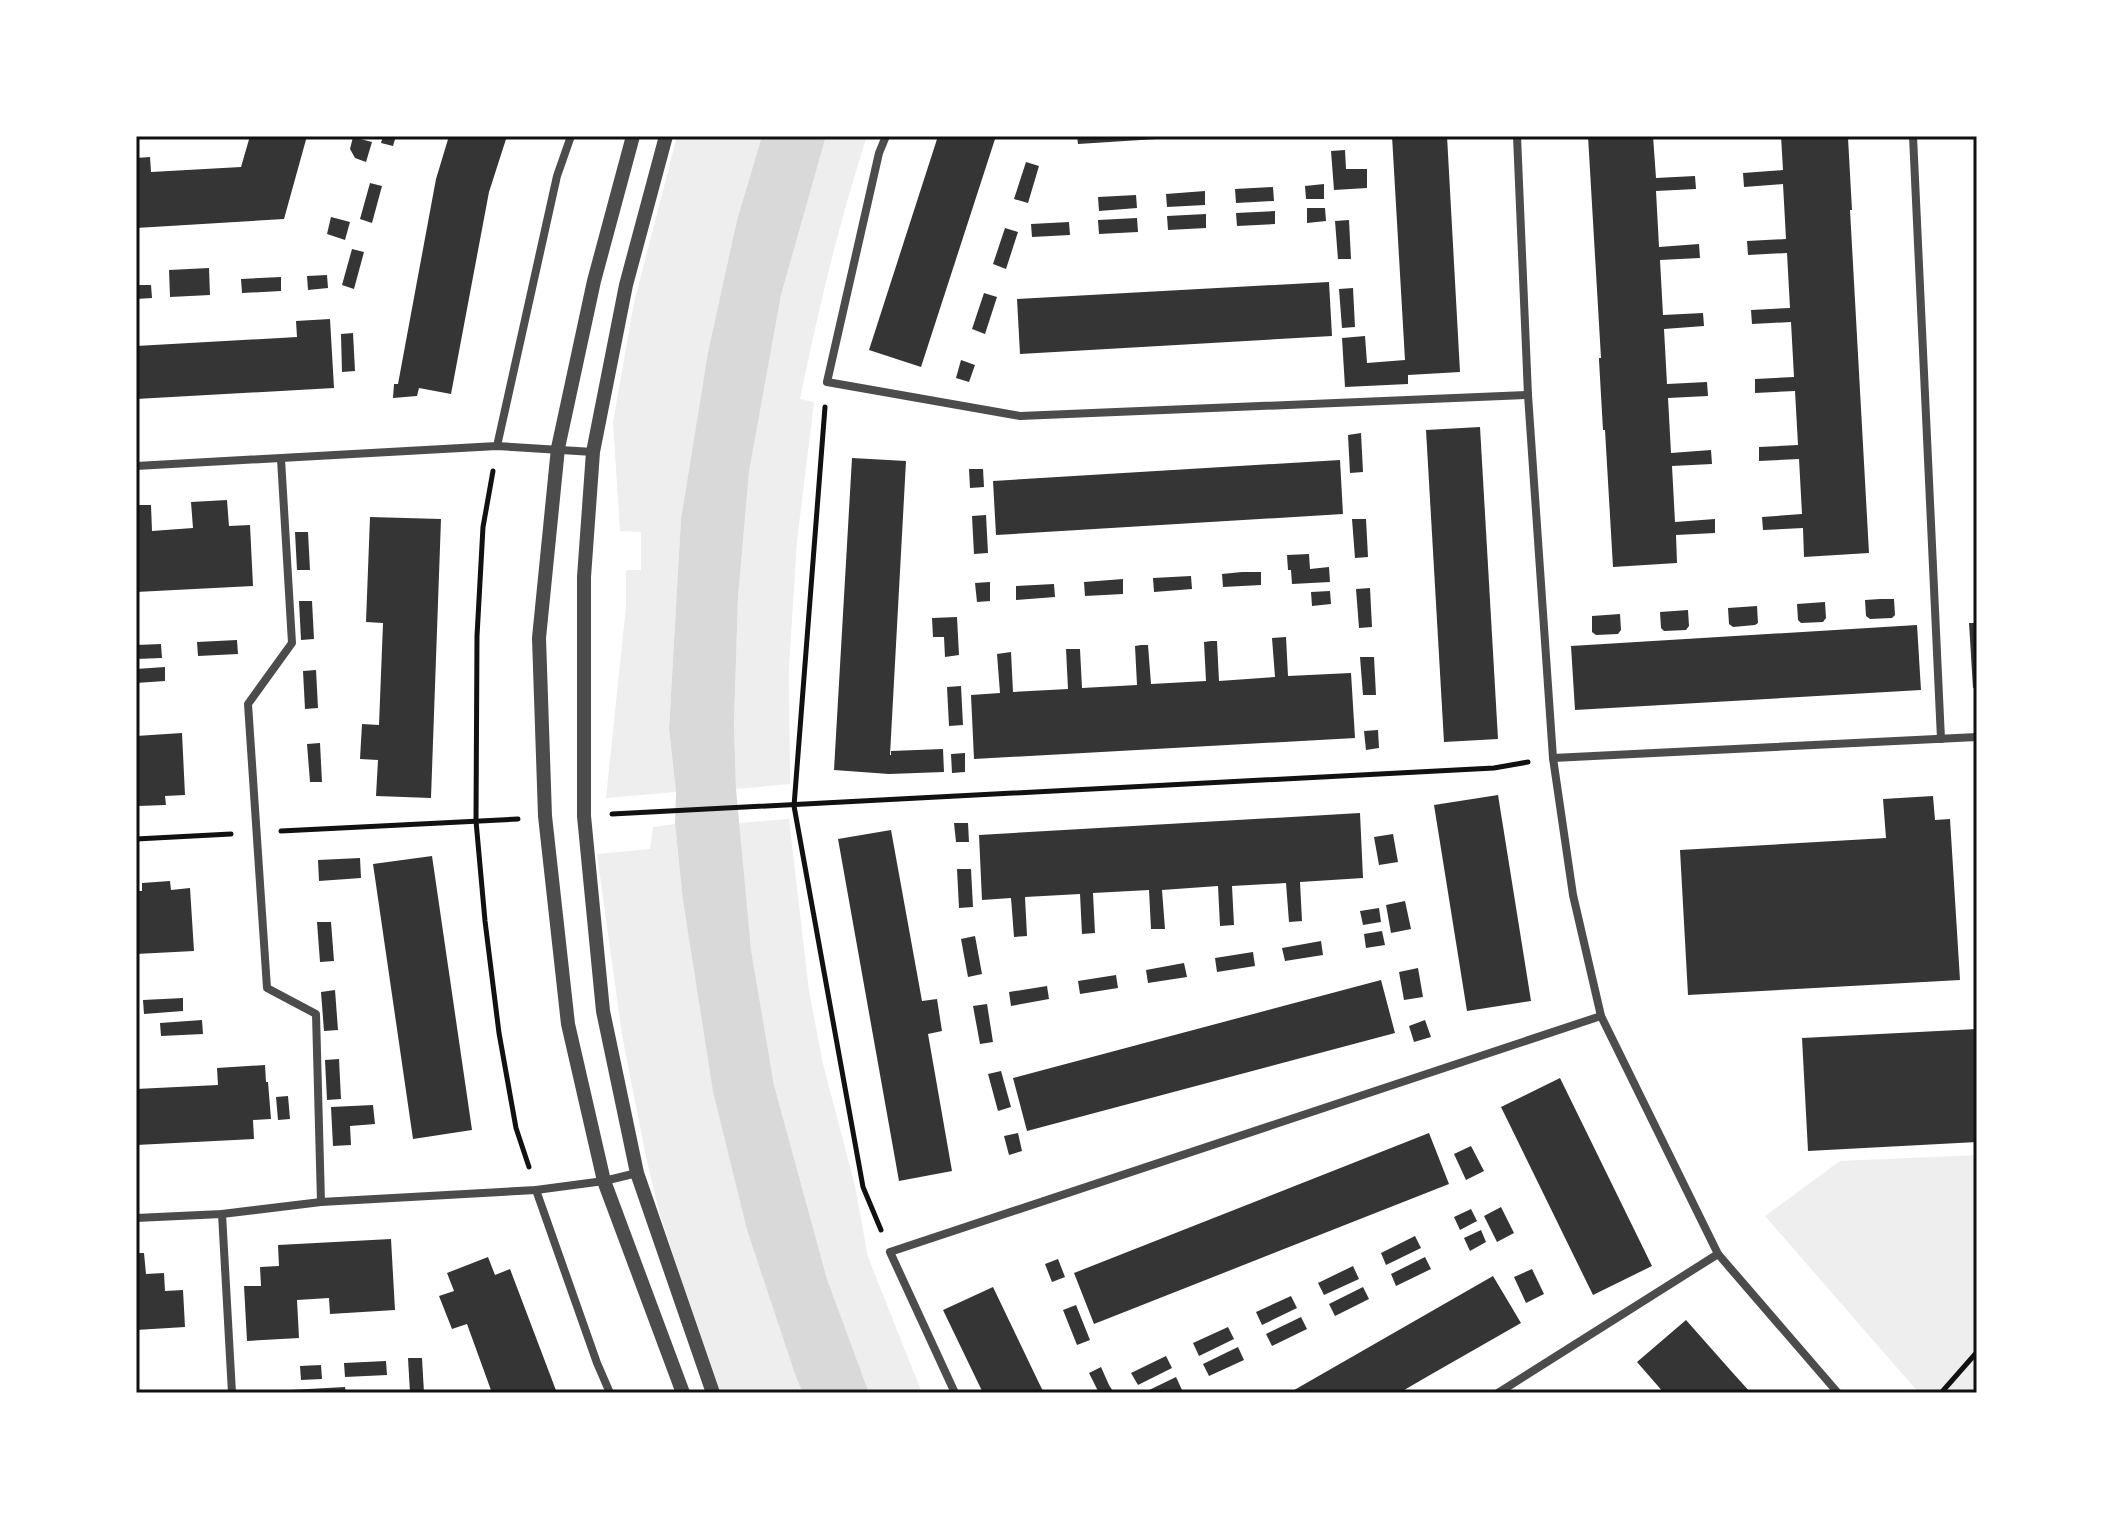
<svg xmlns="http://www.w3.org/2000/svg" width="2113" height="1529" viewBox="0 0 2113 1529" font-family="Rubik,sans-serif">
	<rect width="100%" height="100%" fill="#fff"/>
	<g fill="#eee">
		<polygon points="677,136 762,136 737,220 708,352 681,519 669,729 676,792 606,798 626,606 626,570 641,570 641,532 620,531 613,422 634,303"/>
		<path d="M826 136H867C839 222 818 311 800 399L814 402 797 541 789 666 790 784 736 789 734 723 738 598 749 472 781 295Z"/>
		<polygon points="789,819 809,991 823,1064 855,1186 868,1257 922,1393 869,1393 827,1279 774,1085 751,950 738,823"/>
		<polygon points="675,824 683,901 713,1092 747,1230 803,1393 719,1393 660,1215 646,1157 622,1035 597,854 650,849 653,827"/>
		<polygon points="1977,1155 1977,1393 1919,1393 1765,1216 1840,1161"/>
	</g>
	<polygon fill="#d9d9d9" points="762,136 826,136 781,295 749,472 738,598 734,723 736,789 751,950 774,1085 827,1279 869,1393 803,1393 796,1377 747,1230 713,1092 683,901 675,824 676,792 669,729 681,519 708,352 737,220"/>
	<g fill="#353535">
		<polygon points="250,136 307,136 284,219 136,228 136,158 150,157 151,172 241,167"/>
		<polygon points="383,136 396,136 393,146 381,143"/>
		<polygon points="449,136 507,136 489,192 451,394 419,388 417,396 393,398 394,384 398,384 436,179"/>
		<polygon points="938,136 996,136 921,367 869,350"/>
		<polygon points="1077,136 1172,136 1172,138 1078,144"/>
		<polygon points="1392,136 1447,136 1460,372 1408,375 1408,384 1345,387 1342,338 1365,336 1367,363 1405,360"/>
		<polygon points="1588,136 1653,136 1656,178 1695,176 1696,189 1656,191 1659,247 1699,244 1700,258 1660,260 1663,315 1703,313 1704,326 1664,329 1667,384 1707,382 1708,396 1668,398 1671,453 1711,450 1712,464 1672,466 1675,522 1715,519 1715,533 1676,535 1677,563 1613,567 1605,430 1603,430 1599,360 1599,358 1601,358"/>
		<polygon points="1781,136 1846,136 1848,138 1852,210 1850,210 1869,553 1804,557 1803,528 1763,530 1762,517 1802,514 1799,459 1759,461 1759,447 1798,445 1795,391 1755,393 1755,379 1794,377 1791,322 1752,324 1751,310 1790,308 1787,253 1748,255 1747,241 1786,239 1783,184 1744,187 1743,173 1783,170"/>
		<polygon points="353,137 372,142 366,162 355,158 350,149"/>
		<polygon points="1345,150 1346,169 1367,169 1367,188 1334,190 1331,151"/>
		<polygon points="1026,162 1039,166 1028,203 1014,199"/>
		<polygon points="370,183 382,186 372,223 360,219"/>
		<polygon points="1324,184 1324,199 1306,199 1305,186"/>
		<polygon points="1273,187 1274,201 1236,203 1235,189"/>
		<polygon points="1205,191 1205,205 1167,207 1166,194"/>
		<polygon points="1136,195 1137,208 1099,211 1098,197"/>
		<polygon points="1307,208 1325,208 1326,221 1307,223"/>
		<polygon points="1275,211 1275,224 1237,226 1236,213"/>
		<polygon points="1206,214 1206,228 1168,230 1167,216"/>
		<polygon points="331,217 350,222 345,240 327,234"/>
		<polygon points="1137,218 1138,232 1099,234 1098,220"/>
		<polygon points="1349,220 1351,259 1338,259 1335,221"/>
		<polygon points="1069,222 1070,235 1032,237 1031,224"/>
		<polygon points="1005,228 1018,232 1006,269 993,264"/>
		<polygon points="352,249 364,252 354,289 342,285"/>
		<polygon points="209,268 210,295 170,297 169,270"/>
		<polygon points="327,275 328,288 308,290 307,276"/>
		<polygon points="281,277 281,291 242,293 241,279"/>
		<polygon points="1329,282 1332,336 1020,354 1017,299"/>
		<polygon points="136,285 151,285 152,298 136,299"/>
		<polygon points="1353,288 1355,327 1342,328 1339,289"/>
		<polygon points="984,293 997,297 985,334 972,329"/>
		<polygon points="330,319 334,388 136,399 136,346 297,337 296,321"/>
		<polygon points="353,333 355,371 342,372 341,334"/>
		<polygon points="961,360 975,365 969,382 956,378"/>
		<polygon points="1480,427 1498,739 1444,742 1426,430"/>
		<polygon points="1361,433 1363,472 1350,473 1348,435"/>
		<polygon points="852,458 906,461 890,755 891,755 891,751 943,749 944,772 889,774 834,770"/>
		<polygon points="1340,460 1343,514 996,535 993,481"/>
		<polygon points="969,469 983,469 984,487 970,488"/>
		<polygon points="227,500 229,526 250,525 253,586 136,592 136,505 151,505 152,531 193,528 191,502"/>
		<polygon points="986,515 988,553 974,554 972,516"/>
		<polygon points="370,517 441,519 431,798 376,796 378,760 360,759 362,724 379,725 383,623 366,622"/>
		<polygon points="1352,519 1366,519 1368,557 1355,558"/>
		<polygon points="295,532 308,532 310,570 297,570"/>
		<polygon points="1309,554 1310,569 1329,567 1330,582 1292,584 1291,570 1288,570 1287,555"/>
		<polygon points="1242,572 1261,572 1261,585 1223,587 1222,574"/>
		<polygon points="1191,576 1192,589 1154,592 1153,578"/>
		<polygon points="1123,579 1123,594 1085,596 1084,582"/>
		<polygon points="990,582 990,601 977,602 975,583"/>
		<polygon points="1054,584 1055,597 1016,600 1016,586"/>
		<polygon points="1370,588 1372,627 1359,628 1356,589"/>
		<polygon points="1330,591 1331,604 1312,606 1311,592"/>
		<polygon points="1880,599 1894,599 1895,615 1892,618 1870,619 1866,616 1865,600"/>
		<polygon points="299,601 312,601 314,639 301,640"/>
		<polygon points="1825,602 1826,618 1823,622 1801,623 1798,620 1797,604"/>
		<polygon points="1757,606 1758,623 1755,625 1733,627 1729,624 1728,608"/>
		<polygon points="1688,610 1689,626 1686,630 1664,631 1661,628 1660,612"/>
		<polygon points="1620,614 1621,630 1618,634 1596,635 1592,632 1592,616"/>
		<polygon points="957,617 959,655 945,657 944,637 933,637 932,618"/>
		<polygon points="1969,623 1977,623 1977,687 1973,688"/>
		<polygon points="1917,625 1921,690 1575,710 1571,646"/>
		<polygon points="1286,637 1288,676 1351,673 1355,738 974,759 971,695 1000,693 997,654 1011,652 1013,692 1068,689 1066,649 1080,649 1082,688 1137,685 1135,646 1141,645 1148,645 1151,684 1206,681 1204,642 1211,641 1217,641 1219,681 1275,677 1272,638"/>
		<polygon points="237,640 238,654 198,656 197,642"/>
		<polygon points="161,644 162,658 136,659 136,645"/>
		<polygon points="1360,657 1374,657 1376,695 1363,695"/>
		<polygon points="165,667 165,681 136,683 136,669"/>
		<polygon points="316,670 318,708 305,709 303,671"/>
		<polygon points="961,686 963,725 949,726 947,687"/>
		<polygon points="1378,730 1379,748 1366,750 1364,731"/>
		<polygon points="182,733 185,795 165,796 166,805 138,806 136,798 136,736"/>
		<polygon points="320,743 322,782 310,782 307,744"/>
		<polygon points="965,753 965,772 952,773 951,754"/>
		<polygon points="1498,795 1531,1001 1467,1011 1434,805"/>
		<polygon points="1933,796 1935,820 1950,819 1960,980 1688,995 1680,850 1886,838 1883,799"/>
		<polygon points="1360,813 1363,878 1300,882 1302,921 1289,922 1286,883 1232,886 1234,925 1220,926 1218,886 1162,890 1165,929 1151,929 1149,890 1093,893 1095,933 1082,934 1080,894 1025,897 1027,936 1014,937 1011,898 982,900 979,835"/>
		<polygon points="954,823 968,823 969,842 956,842"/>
		<polygon points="891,830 922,1001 937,999 942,1031 928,1034 952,1171 899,1181 838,839"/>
		<polygon points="1393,834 1398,862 1379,865 1374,837"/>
		<polygon points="432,856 472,1130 413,1139 373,864"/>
		<polygon points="360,858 361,878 319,881 318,860"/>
		<polygon points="957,869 971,869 973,907 959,908"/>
		<polygon points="170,881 171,890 190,888 194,951 136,954 136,891 142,891 142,883"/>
		<polygon points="1405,901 1411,929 1391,933 1386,905"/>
		<polygon points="1379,908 1381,922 1363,925 1360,911"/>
		<polygon points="317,922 331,922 334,961 320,962"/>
		<polygon points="1382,931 1385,945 1366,948 1364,934"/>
		<polygon points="975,936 982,974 968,977 961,939"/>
		<polygon points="1321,941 1323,955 1285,961 1282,948"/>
		<polygon points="1253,952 1255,966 1217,972 1215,958"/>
		<polygon points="1184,963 1187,977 1148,983 1146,970"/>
		<polygon points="1418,968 1423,997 1404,1000 1399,972"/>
		<polygon points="1116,975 1118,988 1080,994 1078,981"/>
		<polygon points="1381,980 1395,1033 1027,1131 1013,1078"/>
		<polygon points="1047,986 1049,999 1011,1006 1009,992"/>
		<polygon points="335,990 338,1030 324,1031 321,992"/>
		<polygon points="183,998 183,1011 144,1014 143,1000"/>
		<polygon points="987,1004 993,1042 980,1044 973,1006"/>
		<polygon points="202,1020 203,1034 161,1036 160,1023"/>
		<polygon points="1425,1020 1431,1037 1414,1042 1409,1026"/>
		<polygon points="1977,1029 1977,1142 1808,1151 1802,1038"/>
		<polygon points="339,1059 341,1099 327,1100 325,1060"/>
		<polygon points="265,1065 266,1082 268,1082 271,1119 253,1120 254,1139 136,1145 136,1089 218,1085 217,1068"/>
		<polygon points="1001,1071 1011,1107 998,1111 988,1074"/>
		<polygon points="1560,1078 1652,1266 1593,1295 1501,1107"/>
		<polygon points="288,1096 290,1119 278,1120 276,1097"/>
		<polygon points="373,1105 375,1124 350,1126 351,1145 333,1146 331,1107"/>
		<polygon points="1018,1133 1022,1151 1009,1155 1004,1136"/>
		<polygon points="1429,1133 1449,1184 1094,1324 1074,1273"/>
		<polygon points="1471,1146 1484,1171 1466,1180 1454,1154"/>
		<polygon points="1501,1207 1514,1233 1497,1242 1484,1216"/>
		<polygon points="1471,1209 1477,1221 1460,1230 1454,1217"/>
		<polygon points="1481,1230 1486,1242 1470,1251 1464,1238"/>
		<polygon points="1415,1236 1421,1248 1386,1265 1381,1253"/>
		<polygon points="391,1239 395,1310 330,1314 329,1298 297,1300 299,1338 247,1341 244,1286 261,1286 260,1267 279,1266 278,1245"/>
		<polygon points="136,1253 144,1253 146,1274 164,1273 165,1291 183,1290 185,1327 136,1330"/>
		<polygon points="488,1257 495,1275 510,1269 557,1393 492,1393 467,1324 452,1329 439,1296 454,1291 447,1273"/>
		<polygon points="1425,1257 1431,1269 1396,1286 1391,1274"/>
		<polygon points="1058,1259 1065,1277 1052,1282 1045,1264"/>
		<polygon points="1353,1266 1359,1279 1324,1295 1318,1283"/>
		<polygon points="1532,1269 1544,1294 1526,1303 1514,1277"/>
		<polygon points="1493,1276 1521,1323 1430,1375 1399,1393 1289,1393"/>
		<polygon points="993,1287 1038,1381 1044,1393 983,1393 943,1310"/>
		<polygon points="1363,1287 1369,1299 1335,1316 1329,1304"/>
		<polygon points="1291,1296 1297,1308 1262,1325 1256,1312"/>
		<polygon points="1076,1305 1090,1340 1077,1345 1063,1310"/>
		<polygon points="1301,1317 1307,1329 1272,1346 1266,1334"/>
		<polygon points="1686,1320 1732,1372 1751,1393 1664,1393 1637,1362"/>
		<polygon points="1228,1327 1234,1339 1199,1356 1193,1343"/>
		<polygon points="1238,1347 1244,1360 1209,1376 1203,1364"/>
		<polygon points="1166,1356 1172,1368 1138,1385 1131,1373"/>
		<polygon points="408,1358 422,1358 424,1393 410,1393"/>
		<polygon points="386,1361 387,1375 345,1377 344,1363"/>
		<polygon points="321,1365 322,1379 301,1380 300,1366"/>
		<polygon points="1101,1367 1109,1385 1114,1393 1099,1393 1089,1373"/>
		<polygon points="1176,1377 1182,1390 1175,1393 1143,1393"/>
		<polygon points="345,1387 346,1393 290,1393 290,1390"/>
	</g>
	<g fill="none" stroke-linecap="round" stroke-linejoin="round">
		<g stroke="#111" stroke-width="5">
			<polyline points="825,407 794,806 863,1187 881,1230"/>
			<polyline points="493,471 483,527 477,636 476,821 485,921 499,1033 516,1128 529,1167"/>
			<polyline points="612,814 1494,768 1528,762"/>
			<polyline points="281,831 518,819"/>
			<polyline points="136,839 231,834"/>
			<polyline points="1941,1393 1977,1352"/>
		</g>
		<g stroke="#4c4c4c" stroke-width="8">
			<polyline points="886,136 879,153 827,382 1020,416 1528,395"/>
			<polyline points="1517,136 1528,395 1553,758 1573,895 1601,1016 1718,1254 1838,1393"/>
			<polyline points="1913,136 1941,739"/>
			<polyline points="497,446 557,176 571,136"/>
			<polyline points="281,459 292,643 248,704 267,988 316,1014 321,1202"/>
			<polyline points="136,466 497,446 593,452"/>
			<polyline points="1553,758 1977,737"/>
			<polyline points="536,1190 597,1363 610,1393"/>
			<polyline points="222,1214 232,1393"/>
			<polyline points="136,1218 222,1214 321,1202 536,1190 604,1181 637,1173"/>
			<polyline points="955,1393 890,1252 1601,1016"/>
			<polyline points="1498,1393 1718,1254"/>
		</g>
		<g stroke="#4c4c4c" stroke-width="14">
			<polyline points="633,136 594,281 558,448 539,638 545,816 568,1024 604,1181 683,1393"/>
			<polyline points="666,136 626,285 593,452 584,577 584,816 603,1011 637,1173 713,1393"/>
		</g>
	</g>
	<rect width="2113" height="1529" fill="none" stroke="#ffffff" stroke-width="276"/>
	<rect x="138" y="138" width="1837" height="1253" fill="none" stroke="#111" stroke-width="3"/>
</svg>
